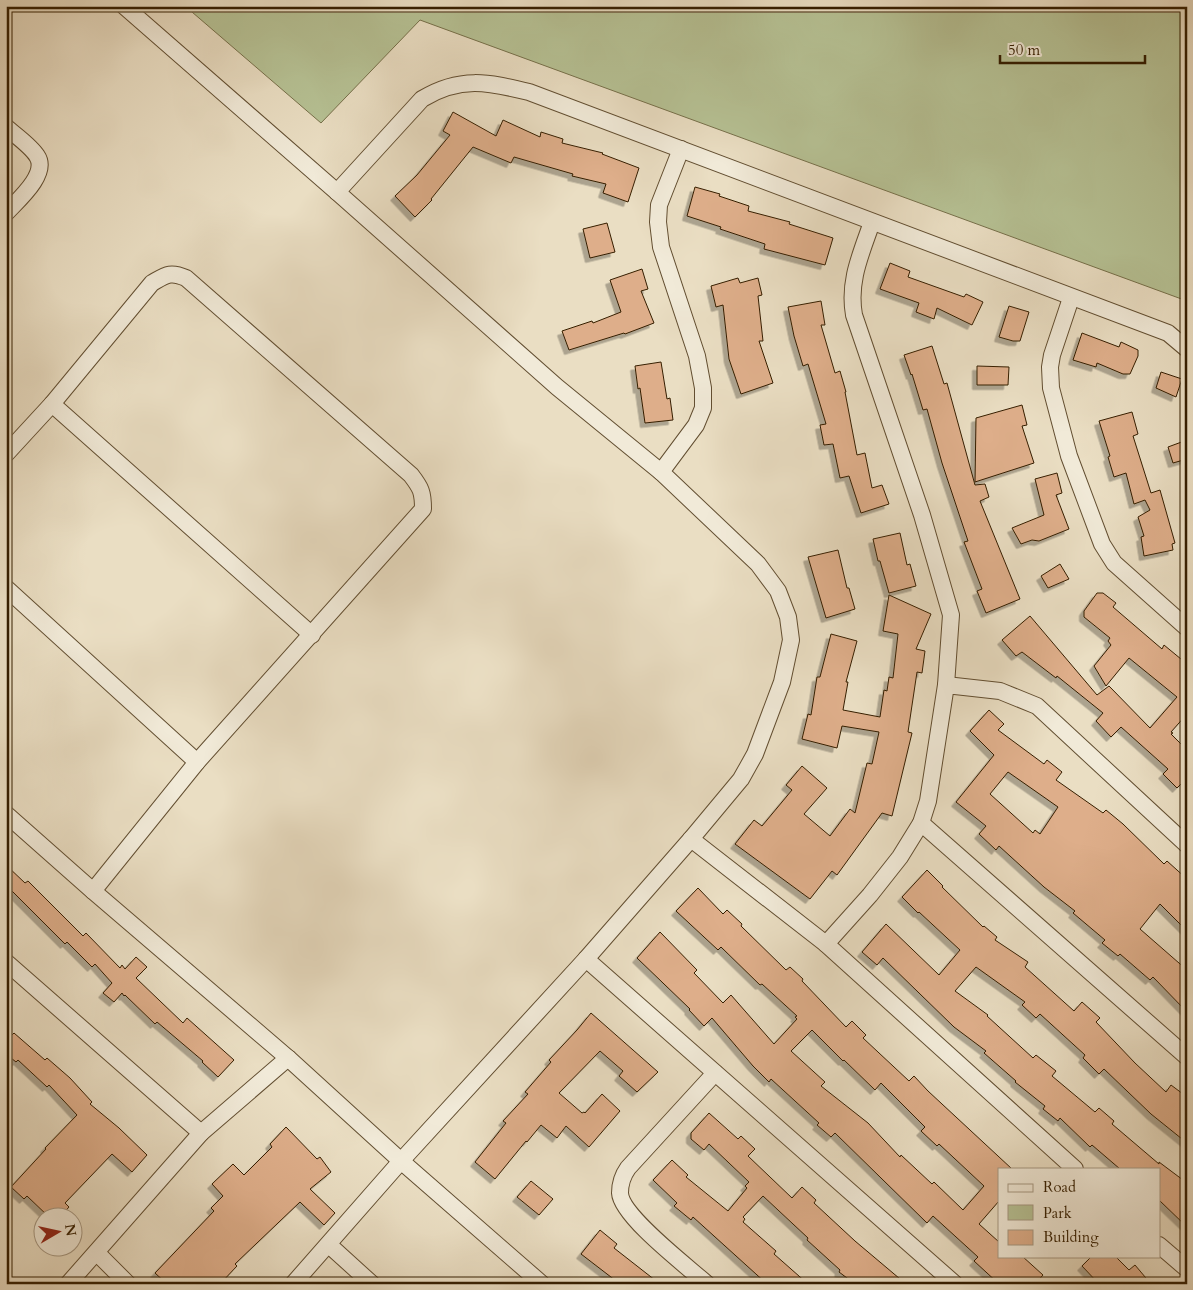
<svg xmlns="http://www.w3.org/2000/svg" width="1193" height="1290" viewBox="0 0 1193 1290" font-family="Cardo,serif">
	<defs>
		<filter id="shadow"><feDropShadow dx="-4.5" dy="4.5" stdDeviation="0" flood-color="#0004"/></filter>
	</defs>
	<rect width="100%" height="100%" fill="#eadec3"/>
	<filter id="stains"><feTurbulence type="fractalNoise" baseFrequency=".004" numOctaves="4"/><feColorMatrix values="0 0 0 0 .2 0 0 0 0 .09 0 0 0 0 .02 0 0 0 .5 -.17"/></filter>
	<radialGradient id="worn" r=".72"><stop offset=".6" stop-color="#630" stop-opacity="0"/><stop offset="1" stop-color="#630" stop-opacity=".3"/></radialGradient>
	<polygon fill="#b6c194" stroke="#76704a" points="185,6 1187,6 1187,301 420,20 321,123"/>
	<g fill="#deae8a" stroke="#351e00" fill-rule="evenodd" filter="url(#shadow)">
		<polygon points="453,112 496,136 503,120 540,137 541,132 563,139 562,143 603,153 602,154 639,168 628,202 603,193 606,184 572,176 573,174 514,157 511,163 473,147 431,199 432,200 415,217 395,196 417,175 450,135 443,131"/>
		<polygon points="695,187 720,194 719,196 749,206 748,211 790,222 789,224 833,238 825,265 764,249 765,244 720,229 721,227 687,216"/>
		<polygon points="607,223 615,252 590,258 583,229"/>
		<polygon points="890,263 910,271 908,277 964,297 966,294 983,302 972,325 937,308 934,319 916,312 919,303 880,289"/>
		<polygon points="642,269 648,289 641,291 654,323 625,334 624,333 569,350 562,331 592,321 593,323 621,312 610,280"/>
		<polygon points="738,278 740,283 758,278 762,295 758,296 763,341 759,341 773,383 741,394 729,359 723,305 716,307 711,286"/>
		<polygon points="821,301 825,325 821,325 835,373 840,371 846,392 845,392 857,455 865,453 872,488 882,485 889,504 861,513 849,476 840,478 833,444 824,445 820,425 826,424 808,364 803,366 794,336 788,307"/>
		<polygon points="1009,306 1029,312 1020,341 1013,341 999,337"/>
		<polygon points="1082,333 1119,347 1121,342 1138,350 1138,356 1130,374 1123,374 1097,363 1096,367 1073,360"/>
		<polygon points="932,346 944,384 947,383 975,485 985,484 989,497 980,501 1020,599 986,613 977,591 982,589 964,542 968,541 942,463 927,409 923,410 912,374 911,375 904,355"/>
		<polygon points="661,362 667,399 670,398 673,420 645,423 640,388 638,389 635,366"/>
		<polygon points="977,366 1009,367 1008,385 977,385"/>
		<polygon points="1161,372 1182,379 1176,397 1156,388"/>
		<polygon points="1022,405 1027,425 1022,426 1034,463 975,482 976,418"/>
		<polygon points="1132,412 1138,434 1133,436 1151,493 1160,490 1175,543 1172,544 1173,550 1144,556 1141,537 1144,536 1138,517 1150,510 1145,500 1134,504 1126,473 1114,477 1108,457 1110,456 1099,421"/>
		<polygon points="1187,440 1187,459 1173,463 1168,447"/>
		<polygon points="1057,473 1062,493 1056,495 1069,529 1039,541 1032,540 1021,544 1012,528 1044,515 1035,479"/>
		<polygon points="900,533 907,565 910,564 916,586 889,593 880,561 878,561 873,539"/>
		<polygon points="838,550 847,588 849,588 855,609 826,618 808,557"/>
		<polygon points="1060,564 1069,579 1048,588 1041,576"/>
		<polygon points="1097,593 1103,593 1116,603 1113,607 1162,649 1164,645 1187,664 1187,714 1171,732 1173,733 1171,734 1187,750 1187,778 1177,788 1163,774 1168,769 1121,727 1111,737 1096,721 1103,713 1057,676 1056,678 1022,652 1016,656 1002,640 1030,616 1097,695 1109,686 1150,728 1177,697 1129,658 1106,686 1094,666 1111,645 1108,641 1110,638 1084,617 1084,611"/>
		<polygon points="889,595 931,614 916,649 925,651 922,673 917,672 908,732 912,733 892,816 882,813 837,875 832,871 810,899 735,844 754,820 762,826 792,790 786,785 802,766 827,788 804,814 830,836 850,809 855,813 867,763 872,764 879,732 842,726 837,748 802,739 808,714 811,715 817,677 820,677 831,634 857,641 846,682 848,682 843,710 880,717 884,690 887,691 889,677 893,678 898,634 883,631"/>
		<path d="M989 710 1004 724 998 730 1044 764 1047 760 1062 772 1056 780 1103 813 1106 810 1123 824 1164 864 1167 861 1187 879V931L1160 904 1140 929 1187 970V1012L1153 977 1150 980 1120 954 1118 956 1102 943 1105 940 1073 913 1075 911 1044 887 999 846 996 850 979 834 986 826 956 802 994 755 970 731ZM1008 772 1058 807 1040 834 1035 830 1033 833 990 794Z"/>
		<polygon points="6,865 25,883 28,881 83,936 86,933 120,968 122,965 125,969 136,957 147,967 136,978 183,1023 187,1018 234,1060 218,1077 202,1062 203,1061 157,1022 155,1024 125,995 124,996 122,993 114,1002 103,993 112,983 95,964 92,967 67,942 65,944 6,885"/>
		<polygon points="927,870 943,886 942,887 983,927 984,926 997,937 995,940 1028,962 1025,967 1074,1011 1082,1002 1100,1018 1096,1022 1135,1063 1166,1092 1171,1085 1187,1097 1187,1143 1151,1114 1104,1069 1099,1074 1083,1058 1085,1055 1040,1014 1036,1018 1022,1005 1025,1002 976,967 955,991 988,1015 987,1016 1033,1058 1036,1055 1056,1071 1052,1076 1095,1112 1099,1108 1114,1121 1112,1124 1159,1164 1159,1162 1187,1183 1187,1227 1159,1200 1159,1169 1120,1169 1092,1145 1090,1147 1060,1118 1058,1121 1043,1109 1045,1106 1015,1082 1016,1081 984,1053 986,1051 954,1027 883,958 877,965 862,952 886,924 939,975 960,950 919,912 918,913 902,897"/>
		<path d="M698 888 723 914 727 910 742 924 741 926 786 970 790 967 803 979 802 981 846 1027 852 1021 866 1035 863 1038 909 1081 914 1076 928 1091 1012 1169H999V1201L979 1224 999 1242V1256H1022L1043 1275 1035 1284H999L974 1261 978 1257 933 1216 927 1223 835 1133 831 1137 817 1125 819 1123 771 1079 769 1082 753 1066 712 1018 704 1026 689 1010 690 1009 637 958 660 932 697 970 694 973 723 1003 731 995 774 1044 797 1019 795 1017 797 1016 762 984 760 985 721 947 718 950 676 911ZM812 1030 843 1061 844 1060 875 1090 881 1083 925 1127 921 1131 937 1146 939 1144 984 1186 963 1210 934 1182 932 1184 901 1155 900 1157 868 1123 821 1086 825 1082 791 1051Z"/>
		<polygon points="591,1013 658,1072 637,1092 619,1076 623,1071 600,1051 559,1093 582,1113 584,1112 585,1113 602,1094 620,1111 589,1147 566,1126 557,1138 541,1125 527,1142 526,1141 495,1179 475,1162 506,1123 503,1121 528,1094 525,1092 551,1062 549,1060 577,1030"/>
		<polygon points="14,1033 45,1060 47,1058 70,1078 92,1102 90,1104 119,1128 147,1155 132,1172 112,1154 65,1203 69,1207 59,1218 50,1218 27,1196 24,1199 11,1187 46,1149 45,1148 77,1115 49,1085 47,1087 18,1060 16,1062 6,1054 6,1041"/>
		<polygon points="709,1113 738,1139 741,1136 755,1149 748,1156 792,1198 802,1187 816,1200 814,1203 855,1241 906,1284 855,1284 839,1272 840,1270 807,1240 808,1238 763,1196 743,1217 745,1219 743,1222 776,1251 774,1254 808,1284 767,1284 693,1217 691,1220 674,1206 677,1203 653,1180 672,1160 688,1175 686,1177 728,1211 747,1188 745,1186 749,1182 709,1144 704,1150 691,1139 691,1133"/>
		<polygon points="286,1127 317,1159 320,1157 331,1172 310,1189 335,1213 324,1225 300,1202 235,1264 237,1266 220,1284 167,1284 155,1273 214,1211 211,1208 223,1196 212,1184 233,1164 244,1175 272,1147 270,1144"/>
		<polygon points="531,1181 553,1199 539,1215 517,1197"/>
		<polygon points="600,1230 617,1244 614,1248 660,1284 620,1284 581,1254"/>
		<polygon points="1092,1256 1115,1256 1129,1270 1135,1265 1151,1284 1099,1284 1082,1266"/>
	</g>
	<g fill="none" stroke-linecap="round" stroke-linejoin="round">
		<g stroke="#624e31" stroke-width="18">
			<g id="minor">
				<polyline points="124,6 337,192 557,387 661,472 758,564 778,591 788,617 791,640 782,682 755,754 741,779 691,839 586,959 401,1161 293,1284"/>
				<path d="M6 127C15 135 31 146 37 156 49 174 17 201 6 213"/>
				<path d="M337 192 422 99C460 76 488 82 529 92L1168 333 1187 349"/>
				<path d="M872 222C861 254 848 281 854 315L922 515 951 615 946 685"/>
				<polyline points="1071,298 1052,355 1050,367 1051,388 1069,456 1102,544 1114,563 1187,628"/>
				<polyline points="52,404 312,635"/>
				<path d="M6 454 52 404 152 283C166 275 170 271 186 278L411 475C421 488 423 492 423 509L197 762 93 891"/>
				<polyline points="661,472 696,425 703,408 703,388 697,356 661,247 658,222 659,205 681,149"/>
				<polyline points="6,588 197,762"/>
				<polyline points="6,814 93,891 288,1058 401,1161 542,1284"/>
				<polyline points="921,823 1187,1057"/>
				<polyline points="691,839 826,944 1075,1169"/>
				<polyline points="826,944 870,895 900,857 921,823 928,801 946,685 1000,691 1037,706 1187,845"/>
				<polyline points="586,959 955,1284"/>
				<polyline points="6,962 201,1133"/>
				<polyline points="329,1245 372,1284"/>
				<polyline points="1159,1245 1187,1269"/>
				<polyline points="97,1253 128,1284"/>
				<polyline points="68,1284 201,1133 288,1058"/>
				<path d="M707 1284C688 1267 621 1216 620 1193 620 1184 623 1175 628 1168L715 1073"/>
			</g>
		</g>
		<use href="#minor" stroke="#f1ead8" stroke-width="16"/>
	</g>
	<rect width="1193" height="1290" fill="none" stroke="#eadec3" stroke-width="25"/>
	<rect x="8" y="8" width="1178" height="1275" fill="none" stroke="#351e00" stroke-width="2.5"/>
	<rect x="12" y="12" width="1168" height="1265" fill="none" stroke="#351e00"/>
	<rect x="998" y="1168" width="162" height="90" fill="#f1ead8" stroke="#a69882"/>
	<rect x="1008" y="1184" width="25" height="8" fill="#f1ead8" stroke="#a69882"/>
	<text x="1043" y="1192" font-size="15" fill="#351e00">Road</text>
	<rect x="1008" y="1205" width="25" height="15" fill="#b6c194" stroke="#a69882"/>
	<text x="1043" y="1218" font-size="15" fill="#351e00">Park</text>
	<rect x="1008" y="1230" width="25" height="15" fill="#deae8a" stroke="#a69882"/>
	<text x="1043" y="1242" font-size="15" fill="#351e00">Building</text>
	<g transform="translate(58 1232) rotate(81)"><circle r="24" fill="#f1ead8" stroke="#a69882"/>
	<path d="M0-4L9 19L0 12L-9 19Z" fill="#8f2418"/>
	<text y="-8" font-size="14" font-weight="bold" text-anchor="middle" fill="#351e00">N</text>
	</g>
	<path d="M1000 55v8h145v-8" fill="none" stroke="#351e00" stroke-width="2.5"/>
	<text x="1008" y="55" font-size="15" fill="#351e00" stroke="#f1ead8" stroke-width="4" paint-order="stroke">50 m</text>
	<rect width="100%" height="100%" filter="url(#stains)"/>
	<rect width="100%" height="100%" fill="url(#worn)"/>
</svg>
